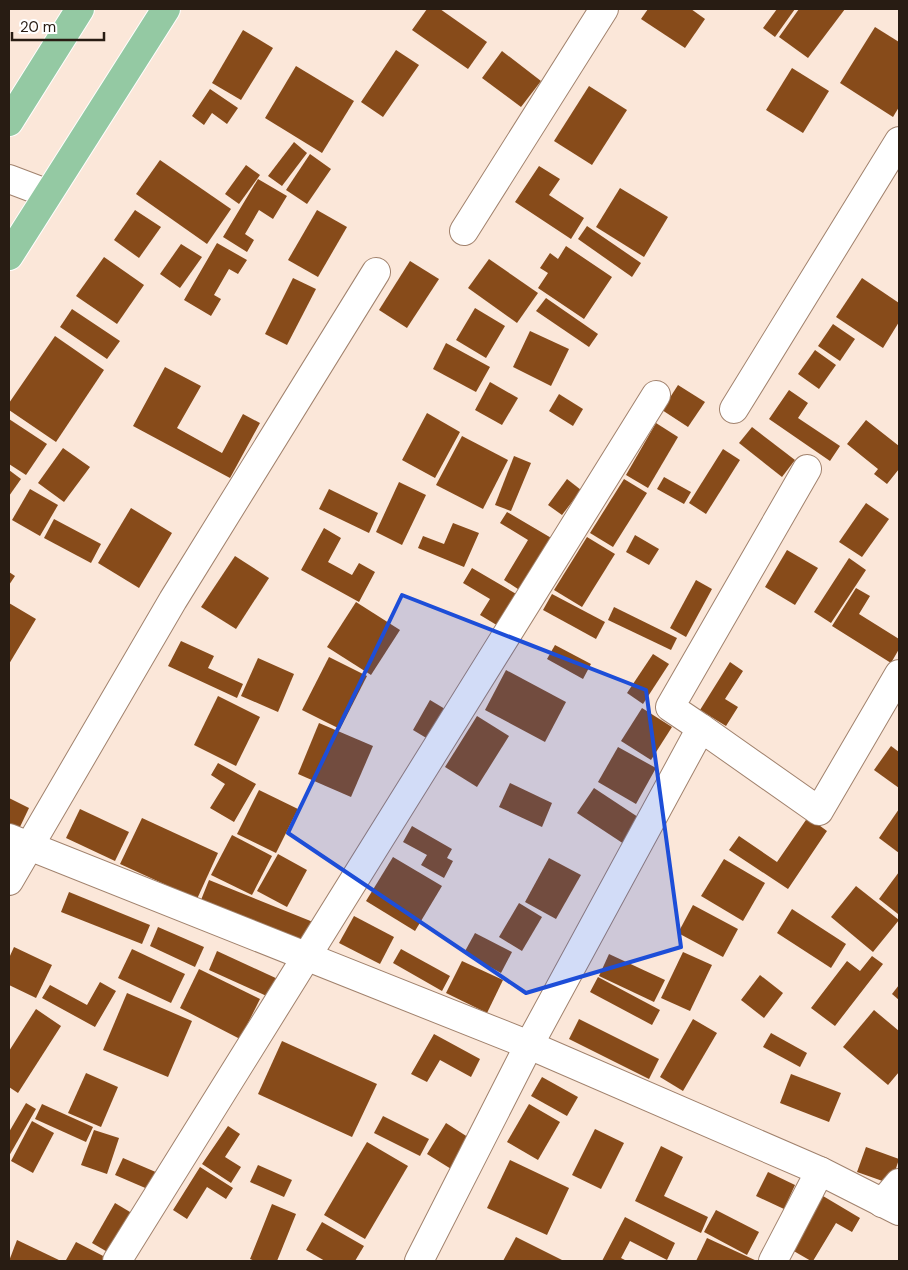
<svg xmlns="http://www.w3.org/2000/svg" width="908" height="1270" viewBox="0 0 908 1270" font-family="'DM Sans',sans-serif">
	<rect width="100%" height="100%" fill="#fbe7d9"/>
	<g fill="#874b1a">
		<polygon points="427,9 440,9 487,42 468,69 412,30"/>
		<polygon points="648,9 691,9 705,19 685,48 641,19"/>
		<polygon points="777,9 795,9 775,37 763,28"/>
		<polygon points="799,9 845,9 808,58 779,37"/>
		<polygon points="875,27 899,42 899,107 893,117 840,83"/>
		<polygon points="243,30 273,48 241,100 212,83"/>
		<polygon points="396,50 419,65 383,117 361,102"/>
		<polygon points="502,51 541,81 521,107 482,78"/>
		<polygon points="296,66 354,101 322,153 265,118"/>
		<polygon points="792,68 829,91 803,133 766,110"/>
		<polygon points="589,86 627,110 592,165 554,141"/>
		<polygon points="210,89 238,108 227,124 212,113 204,125 192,116"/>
		<polygon points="294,142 307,153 282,186 268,176"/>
		<polygon points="310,154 331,169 307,204 286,190"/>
		<polygon points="160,160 231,209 207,244 136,194"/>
		<polygon points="246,165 260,175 239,204 225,194"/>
		<polygon points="539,166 560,179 549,195 584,218 571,239 515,202"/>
		<polygon points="258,179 287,196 273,219 259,210 245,234 254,240 247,252 223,237"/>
		<polygon points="620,188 668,217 644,257 596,227"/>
		<polygon points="135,210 161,227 139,258 114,240"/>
		<polygon points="317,210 347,227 318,277 288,260"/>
		<polygon points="587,226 641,263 632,277 578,239"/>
		<polygon points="217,243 247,260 238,274 229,269 214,295 221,299 211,316 184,300"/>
		<polygon points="181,244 202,257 180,288 160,274"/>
		<polygon points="566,246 612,277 584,319 538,288 548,273 540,268 550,253 558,259"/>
		<polygon points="104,257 144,285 117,324 76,296"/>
		<polygon points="489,259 538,293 517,323 468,288"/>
		<polygon points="410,261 439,279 407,328 379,310"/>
		<polygon points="293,278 316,289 287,345 265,334"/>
		<polygon points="862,278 899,303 899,322 883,348 836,317"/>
		<polygon points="546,298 598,334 589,347 536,311"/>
		<polygon points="475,308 505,326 486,358 456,340"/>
		<polygon points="72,309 120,341 107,359 60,327"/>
		<polygon points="833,324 855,339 840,361 818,346"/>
		<polygon points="530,331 569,349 551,386 513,367"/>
		<polygon points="55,336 104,370 56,442 9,410 9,403"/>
		<polygon points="446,343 490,367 476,392 433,369"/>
		<polygon points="815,350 836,365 819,389 798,374"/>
		<polygon points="165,367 201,386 177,428 222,453 243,414 260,423 230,478 133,426"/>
		<polygon points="490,382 518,398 502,425 475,410"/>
		<polygon points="678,385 705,402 688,427 662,410"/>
		<polygon points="789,390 808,403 798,418 840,446 830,461 769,419"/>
		<polygon points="559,394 583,409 573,426 549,411"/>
		<polygon points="427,413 460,432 435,478 402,460"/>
		<polygon points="9,419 47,444 26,475 9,464"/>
		<polygon points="866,420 899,446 899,469 887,484 874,474 878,469 847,444"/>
		<polygon points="656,423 678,437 648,488 626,475"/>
		<polygon points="752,427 795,460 782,477 739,443"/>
		<polygon points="462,436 508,460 483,509 436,485"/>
		<polygon points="63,448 90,467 64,502 38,483"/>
		<polygon points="723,449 740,460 706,514 689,503"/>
		<polygon points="514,456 531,463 511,511 495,505"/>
		<polygon points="9,470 21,479 9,496"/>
		<polygon points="664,477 691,492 684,504 657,489"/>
		<polygon points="567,479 581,490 562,515 548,505"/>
		<polygon points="624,479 647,493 613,547 590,533"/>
		<polygon points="399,482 426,495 402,545 376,532"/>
		<polygon points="30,489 58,505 40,536 12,520"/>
		<polygon points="329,489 378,513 369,533 319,509"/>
		<polygon points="866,503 889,519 862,557 839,542"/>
		<polygon points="131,508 172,533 139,588 98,563"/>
		<polygon points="507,512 553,539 521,591 504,580 528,540 500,523"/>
		<polygon points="54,519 101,544 91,563 44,538"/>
		<polygon points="453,523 479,533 464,567 418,548 423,536 444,544"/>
		<polygon points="324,528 341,538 328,562 352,575 359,563 375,572 359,602 301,570"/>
		<polygon points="635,535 659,549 649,565 626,552"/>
		<polygon points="587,537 615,554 582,607 554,590"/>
		<polygon points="787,550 818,568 795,605 765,587"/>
		<polygon points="235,556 269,578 236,629 201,607"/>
		<polygon points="849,558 866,570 831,623 814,612"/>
		<polygon points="472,568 518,595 500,627 480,615 490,599 463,583"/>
		<polygon points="9,572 15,576 9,585"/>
		<polygon points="696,580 712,589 686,637 670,628"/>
		<polygon points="856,588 870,596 859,614 899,639 899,649 891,663 832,626"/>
		<polygon points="552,594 605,622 596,639 543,610"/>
		<polygon points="356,602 400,630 371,675 327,647"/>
		<polygon points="9,603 36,619 9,664"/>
		<polygon points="614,607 677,638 671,650 608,620"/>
		<polygon points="181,641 214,656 208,668 243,684 237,698 168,666"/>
		<polygon points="555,645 591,664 583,679 547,659"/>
		<polygon points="653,654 669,664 643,704 627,693"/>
		<polygon points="329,657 367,676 340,729 302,710"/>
		<polygon points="258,658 294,674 278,712 241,696"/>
		<polygon points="730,662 743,671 725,699 738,707 726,726 700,710"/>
		<polygon points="506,670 566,702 545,742 485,710"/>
		<polygon points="218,696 260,717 236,766 194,745"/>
		<polygon points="430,700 445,709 428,739 413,730"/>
		<polygon points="642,708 672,727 651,760 621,741"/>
		<polygon points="477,716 509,736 477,787 445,767"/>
		<polygon points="319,723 373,746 351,797 298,774"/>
		<polygon points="891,746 899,752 899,788 874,770"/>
		<polygon points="618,747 656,768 636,804 598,782"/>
		<polygon points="218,763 256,784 234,822 210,808 225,784 211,775"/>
		<polygon points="510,783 552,803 542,827 499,807"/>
		<polygon points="594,788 641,819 624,844 577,813"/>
		<polygon points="259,790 298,809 276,853 237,834"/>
		<polygon points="9,798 29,808 19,829 9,824"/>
		<polygon points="80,809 129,832 115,861 66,838"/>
		<polygon points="899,809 899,853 879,838"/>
		<polygon points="808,817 827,831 788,889 729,850 739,836 777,862"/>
		<polygon points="142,818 218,853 197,899 120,864"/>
		<polygon points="412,826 452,849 447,858 453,861 444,878 421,865 427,855 403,842"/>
		<polygon points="232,835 272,856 252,895 211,875"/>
		<polygon points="278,854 307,870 287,907 257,891"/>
		<polygon points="393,857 442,886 415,931 366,901"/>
		<polygon points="549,858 581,875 556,919 525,902"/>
		<polygon points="724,859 765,883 743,921 701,896"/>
		<polygon points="899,872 899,912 898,914 879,899"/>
		<polygon points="209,880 313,922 306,941 201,900"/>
		<polygon points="856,886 899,920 873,952 831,917"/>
		<polygon points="69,892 150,925 142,944 61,912"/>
		<polygon points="519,903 542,917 522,951 499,937"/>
		<polygon points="693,905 738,929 723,957 678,933"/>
		<polygon points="792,909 846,944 831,968 777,933"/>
		<polygon points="354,916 394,937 380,964 339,943"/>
		<polygon points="158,927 204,947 195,967 150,946"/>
		<polygon points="475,933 512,952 501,973 464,953"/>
		<polygon points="14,947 52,965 36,998 9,985 9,958"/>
		<polygon points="132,949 185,974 171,1003 118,978"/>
		<polygon points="401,949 450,976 442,991 393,963"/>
		<polygon points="217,951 280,980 271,998 209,970"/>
		<polygon points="683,952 712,965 690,1011 661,998"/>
		<polygon points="609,954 665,980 654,1002 599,976"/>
		<polygon points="872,956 883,964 835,1026 811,1008 847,961 860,971"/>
		<polygon points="462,961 503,980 487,1013 446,993"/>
		<polygon points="199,969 260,999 240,1039 180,1008"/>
		<polygon points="760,975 783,993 764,1018 741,1000"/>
		<polygon points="598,977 660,1010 652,1025 590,992"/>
		<polygon points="100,982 116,991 95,1027 42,998 50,985 87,1005"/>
		<polygon points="899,985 899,1000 892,994"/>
		<polygon points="127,993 192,1021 168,1077 103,1050"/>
		<polygon points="36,1009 61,1026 18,1093 9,1087 9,1051"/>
		<polygon points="874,1010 899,1031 899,1072 888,1085 843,1047"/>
		<polygon points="579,1019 659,1059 649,1079 569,1039"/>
		<polygon points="693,1019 717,1033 683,1091 660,1077"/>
		<polygon points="771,1033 807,1053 800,1067 763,1047"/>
		<polygon points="434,1034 480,1059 471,1077 440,1060 427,1082 411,1074"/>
		<polygon points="282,1041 377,1084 352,1137 258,1094"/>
		<polygon points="86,1073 118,1087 101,1127 68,1113"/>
		<polygon points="791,1074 841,1093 829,1122 780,1103"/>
		<polygon points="542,1077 578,1097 567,1116 531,1096"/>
		<polygon points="26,1103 36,1109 9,1156 9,1132"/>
		<polygon points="42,1104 93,1127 86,1142 35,1119"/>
		<polygon points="529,1104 560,1122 538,1160 507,1142"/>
		<polygon points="383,1116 429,1139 420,1156 374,1133"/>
		<polygon points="32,1121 54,1133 33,1173 11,1161"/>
		<polygon points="446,1123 474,1141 456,1172 427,1154"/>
		<polygon points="228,1126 240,1134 225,1157 241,1167 231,1183 202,1164"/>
		<polygon points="595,1129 624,1143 601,1189 572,1175"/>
		<polygon points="94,1130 119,1138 107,1174 81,1165"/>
		<polygon points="367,1142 408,1166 365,1239 324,1215"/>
		<polygon points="661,1146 683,1157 664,1196 708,1217 701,1233 635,1201"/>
		<polygon points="866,1147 899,1159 891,1184 857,1172"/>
		<polygon points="123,1158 158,1173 150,1190 115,1175"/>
		<polygon points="510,1160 569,1188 547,1235 487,1208"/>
		<polygon points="258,1165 292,1180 284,1197 250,1182"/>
		<polygon points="200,1167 233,1188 226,1199 207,1187 187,1219 173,1210"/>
		<polygon points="768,1172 795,1185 784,1209 756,1196"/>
		<polygon points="823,1196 860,1218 852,1232 836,1223 813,1261 811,1261 792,1250"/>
		<polygon points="115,1203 135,1215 111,1254 92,1243"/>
		<polygon points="272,1204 296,1214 277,1261 255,1261 250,1259"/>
		<polygon points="716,1210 759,1232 747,1255 704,1232"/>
		<polygon points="625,1217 675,1243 667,1260 630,1241 621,1258 627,1261 602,1261"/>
		<polygon points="322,1222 364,1246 355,1261 325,1261 306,1250"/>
		<polygon points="516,1237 564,1261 503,1261"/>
		<polygon points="707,1238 757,1261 696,1261"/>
		<polygon points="17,1240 61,1261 9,1261"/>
		<polygon points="76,1242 109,1259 107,1261 66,1260"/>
	</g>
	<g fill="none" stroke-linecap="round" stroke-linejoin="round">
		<g stroke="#a1826d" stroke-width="30">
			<g id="minor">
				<polyline points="464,231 604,9"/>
				<polyline points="734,409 899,141"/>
				<polyline points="701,728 670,707 807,469"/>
				<polyline points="9,881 173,600 376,272"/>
				<polyline points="882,1203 899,1183"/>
				<polyline points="117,1261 656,395"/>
				<polyline points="419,1261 529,1045 701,728 819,811 899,674"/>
				<polyline points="773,1261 820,1171 899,1211"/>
			</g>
		</g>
		<g stroke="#a1826d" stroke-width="30">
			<g id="tertiary">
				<polyline points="9,179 46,193"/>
				<polyline points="9,838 529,1045 820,1171"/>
			</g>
		</g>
		<g stroke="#fff" stroke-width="30">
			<g id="primary">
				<polyline points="9,122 80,9"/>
				<polyline points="9,256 166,9"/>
			</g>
		</g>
		<use href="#minor" stroke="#fff" stroke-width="28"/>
		<use href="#tertiary" stroke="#fff" stroke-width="28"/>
		<use href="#primary" stroke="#94c9a3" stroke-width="28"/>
	</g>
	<path fill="#1d4ed8" fill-opacity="0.2" stroke="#1d4ed8" stroke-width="4" stroke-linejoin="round" d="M402 595 646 690 681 947 526 993 288 833Z"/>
	<rect width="908" height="1270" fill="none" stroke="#281c13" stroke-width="20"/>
	<path d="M12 32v8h92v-8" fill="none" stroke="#281c13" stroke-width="2.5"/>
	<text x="20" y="32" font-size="15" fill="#281c13" stroke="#ffffff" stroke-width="4" paint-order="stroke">20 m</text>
</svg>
